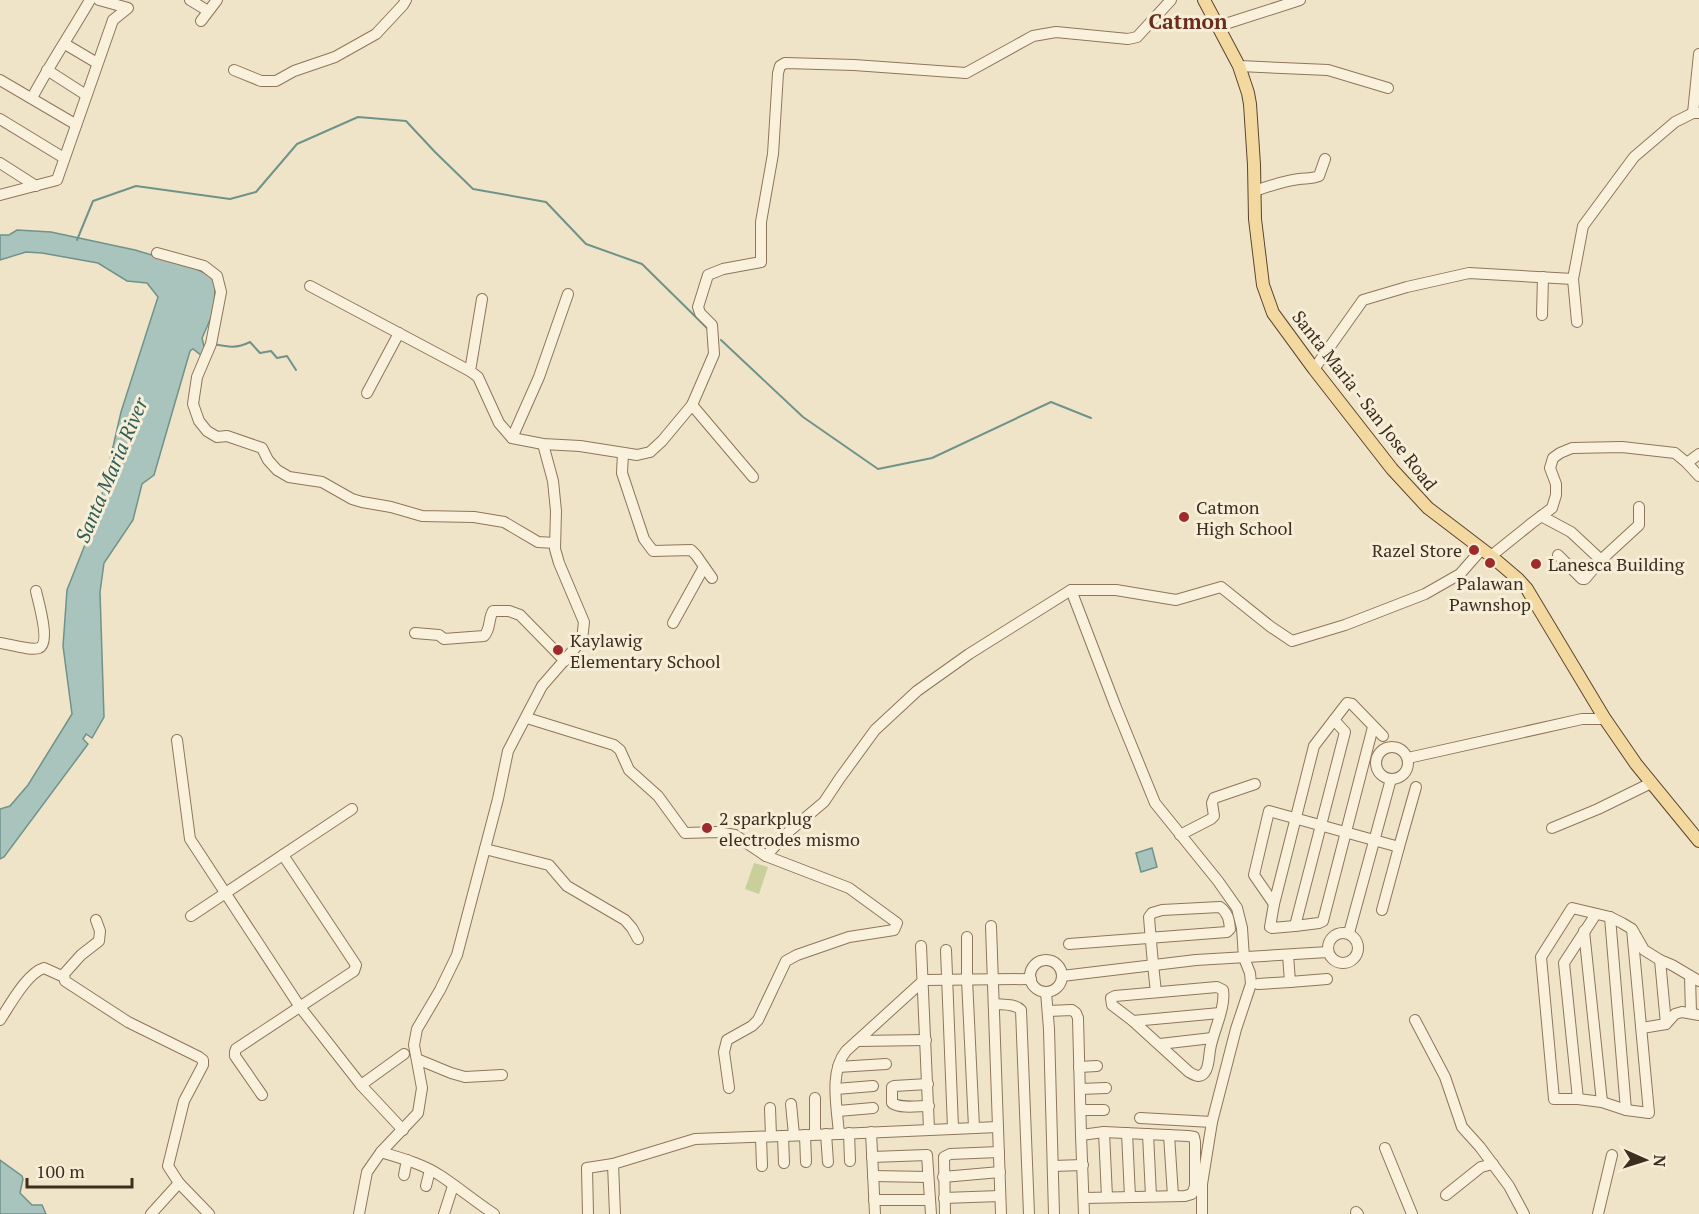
<svg xmlns="http://www.w3.org/2000/svg" width="1699" height="1214" viewBox="0 0 1699 1214" font-family="'PT Serif',serif">
	<rect width="100%" height="100%" fill="#f0e4c8"/>
	<polygon fill="#c9cf9b" points="754,863 768,867 759,894 745,889"/>
	<g fill="#a9c4bc" stroke="#6f938a" stroke-width="1.5">
		<polygon points="17,230 51,232 135,250 192,267 211,276 215,285 214,311 202,338 205,350 202,356 193,349 190,351 154,475 142,484 133,520 104,563 100,592 104,717 92,738 86,734 83,739 88,744 4,857 0,859 0,809 10,806 28,785 72,714 63,646 67,590 98,512 121,412 158,297 147,283 127,281 98,263 42,253 26,252 0,260 0,235 9,235"/>
		<polygon points="1152,848 1157,867 1141,872 1136,853"/>
		<polygon points="0,1160 22,1176 23,1179 20,1193 32,1205 42,1205 46,1214 1,1214 0,1213"/>
	</g>
	<g fill="none" stroke-linecap="round" stroke-linejoin="round">
		<g stroke="#6f938a" stroke-width="2">
			<polyline points="77,240 93,201 136,186 230,199 256,192 297,144 358,117 406,121 435,152 473,189 546,202 586,244 642,264 709,330"/>
			<polyline points="721,340 803,417 878,469 932,458 1051,402 1091,418"/>
			<path d="M213 344C228 347 236 349 250 342L260 353 271 351 277 358 287 356 296 370"/>
		</g>
		<g stroke="#8d765c" stroke-width="12">
			<g id="minor">
				<polyline points="190,0 208,11"/>
				<polyline points="201,21 217,0"/>
				<polyline points="1219,26 1300,0"/>
				<polyline points="65,44 97,63"/>
				<polyline points="1239,66 1328,70 1388,88"/>
				<polyline points="47,70 86,95"/>
				<polyline points="234,70 261,81 276,81 294,71 335,57 376,34 403,5 406,0"/>
				<polyline points="0,80 75,124"/>
				<path d="M32 98C50 64 71 33 90 0"/>
				<polyline points="1693,113 1699,54"/>
				<polyline points="0,119 64,158"/>
				<polyline points="0,163 36,186"/>
				<path d="M1255 191C1269 186 1284 181 1299 179 1306 178 1312 179 1319 176L1325 159"/>
				<polyline points="0,195 57,180 113,20 128,8 99,0"/>
				<polyline points="157,253 204,266 217,276 221,292 211,344 197,377 193,404 199,421 207,431 217,437 227,436 262,448 268,460 277,470 289,477 322,482 352,499 362,502 391,507 422,516 474,517 504,522 538,542 555,543"/>
				<polyline points="310,286 470,371"/>
				<polyline points="482,299 470,371 478,377 499,423 512,438 543,444 580,446 637,455 650,452 662,441 692,405 714,354 712,325 700,313 698,307 708,275 723,269 761,262 761,222 773,154 778,73 780,66 785,63 854,65 966,73 1033,36 1056,32 1128,39 1137,37 1171,0"/>
				<polyline points="1542,315 1543,277"/>
				<polyline points="1577,322 1573,279 1583,226 1634,157 1675,122 1693,113 1699,113"/>
				<polyline points="1314,369 1363,300 1407,287 1469,273 1573,279"/>
				<polyline points="367,393 399,333"/>
				<polyline points="692,405 753,477"/>
				<polyline points="512,438 539,377 568,294"/>
				<polyline points="623,453 622,473 644,539 653,551 691,550 696,555 712,578"/>
				<polyline points="1687,463 1699,454"/>
				<polyline points="1541,516 1571,532 1601,560"/>
				<polyline points="1558,555 1582,579 1585,579 1601,560 1639,525 1639,507"/>
				<polyline points="1491,556 1532,523 1552,508 1556,495 1556,484 1550,468 1553,458 1560,453 1572,448 1622,447 1675,453 1687,463 1699,476"/>
				<polyline points="1071,590 1115,705 1155,803 1218,881 1237,908 1242,928 1244,958 1250,973 1251,984 1236,1029 1212,1122 1202,1184 1202,1214"/>
				<polyline points="673,623 704,567"/>
				<path d="M415 633 439 635 444 639 484 636C491 629 488 619 493 611H509L520 615 565 661"/>
				<path d="M0 643C9 644 31 651 39 648 51 643 38 601 36 591"/>
				<polyline points="527,718 614,745 620,750 629,770 658,796 685,833 717,832 735,835 766,856 849,888 897,923 894,930 849,937 797,955 786,961 758,1020 752,1026 727,1040 724,1052 729,1088"/>
				<polyline points="1334,720 1345,732 1295,926 1319,923 1323,921 1373,727"/>
				<polyline points="177,740 190,839 300,1007 361,1085 403,1130"/>
				<circle cx="1392" cy="763" r="16"/>
				<polyline points="1408,758 1582,719 1605,719"/>
				<polyline points="1552,828 1598,809 1651,783"/>
				<polyline points="1180,835 1211,819 1214,816 1212,803 1214,798 1255,784"/>
				<polyline points="1399,847 1416,787"/>
				<polyline points="485,849 549,865 567,886 625,920 632,928 638,939"/>
				<polyline points="766,856 786,834 824,802 840,778 875,730 917,691 969,654 1071,590 1116,590 1176,600 1221,587 1271,627 1292,641 1345,625 1425,594 1460,574 1482,549"/>
				<polyline points="1274,904 1270,927 1272,928 1295,926"/>
				<polyline points="1382,910 1399,847 1269,811 1254,875 1274,904 1314,746 1347,703 1352,704 1383,736"/>
				<polyline points="191,916 352,809"/>
				<polyline points="1610,917 1626,1110"/>
				<polyline points="96,920 100,931 99,941 81,955 64,974 65,981 128,1022 199,1057 203,1060 203,1065 184,1101 168,1166 179,1183 209,1214"/>
				<polyline points="991,926 1001,1214"/>
				<polyline points="1632,929 1649,1113 1626,1110 1602,1102 1578,1099 1554,1099 1541,957 1572,908 1610,917 1622,923 1632,929 1644,950 1660,960 1672,965 1699,981"/>
				<polyline points="1584,931 1602,1102"/>
				<circle cx="1343" cy="948" r="15"/>
				<polyline points="1349,933 1391,779"/>
				<polyline points="967,937 967,979 974,1127"/>
				<path d="M1069 944 1227 932 1230 929C1229 919 1228 913 1220 907L1162 910 1152 913 1149 917C1151 942 1153 967 1156 992"/>
				<polyline points="921,946 929,1129"/>
				<polyline points="946,950 953,1128"/>
				<polyline points="1288,955 1290,982 1327,979"/>
				<polyline points="1660,960 1666,1024"/>
				<circle cx="1046" cy="976" r="16"/>
				<polyline points="1062,976 1196,960 1328,952"/>
				<polyline points="1690,976 1691,1013"/>
				<polyline points="1258,984 1290,982"/>
				<path d="M1217 987 1223 990C1226 1008 1213 1031 1210 1050 1209 1056 1209 1067 1205 1072 1200 1079 1194 1075 1189 1072L1133 1021 1112 1005 1111 998 1115 996Z"/>
				<polyline points="1046,992 1049,1029 1054,1214"/>
				<path d="M994 1004C1003 1005 1014 1003 1021 1010L1029 1214"/>
				<polyline points="1048,1011 1072,1010 1076,1013 1078,1018 1081,1135 1084,1214"/>
				<path d="M0 1020C10 1005 27 973 44 968L64 977"/>
				<polyline points="1415,1020 1445,1077 1462,1127 1480,1147 1509,1186 1524,1214"/>
				<polyline points="1133,1021 1220,1013"/>
				<polyline points="1642,1028 1666,1024 1675,1014 1682,1012 1699,1015"/>
				<polyline points="857,1041 926,1040"/>
				<polyline points="1160,1044 1212,1038"/>
				<polyline points="417,1059 451,1073 465,1077 502,1075"/>
				<polyline points="838,1067 886,1064"/>
				<polyline points="1079,1067 1097,1066"/>
				<path d="M928 1084 894 1086 892 1087V1103C902 1109 917 1106 929 1106"/>
				<polyline points="361,1085 404,1054"/>
				<polyline points="836,1089 873,1086"/>
				<polyline points="1080,1089 1106,1088"/>
				<polyline points="262,1095 235,1056 235,1052 236,1049 354,971 356,965 283,855"/>
				<polyline points="815,1098 815,1134"/>
				<polyline points="1578,1099 1564,963 1596,914"/>
				<polyline points="791,1104 794,1135"/>
				<polyline points="770,1108 771,1136"/>
				<polyline points="1081,1110 1104,1110"/>
				<polyline points="838,1111 873,1108"/>
				<polyline points="1140,1118 1212,1122"/>
				<polyline points="871,1132 875,1214"/>
				<polyline points="1104,1132 1107,1197"/>
				<polyline points="849,1133 850,1161"/>
				<polyline points="1127,1133 1130,1197"/>
				<polyline points="826,1134 828,1162"/>
				<polyline points="839,1134 998,1127"/>
				<polyline points="1148,1134 1151,1196"/>
				<polyline points="805,1135 806,1162"/>
				<polyline points="1081,1135 1104,1132 1188,1136 1194,1137 1195,1142 1195,1186 1192,1194 1185,1196 1084,1198"/>
				<polyline points="1169,1135 1173,1196"/>
				<polyline points="783,1136 784,1163"/>
				<polyline points="761,1137 762,1166"/>
				<polyline points="1385,1148 1412,1214"/>
				<path d="M381 1152C401 1158 423 1164 441 1176 459 1188 476 1202 494 1214"/>
				<polyline points="872,1157 927,1155 931,1214"/>
				<polyline points="613,1164 615,1214"/>
				<polyline points="1053,1166 1083,1165"/>
				<polyline points="404,1175 407,1160"/>
				<polyline points="873,1176 928,1177"/>
				<polyline points="943,1177 1000,1172"/>
				<polyline points="426,1186 430,1170"/>
				<polyline points="1446,1195 1481,1167 1493,1164"/>
				<polyline points="944,1198 1000,1196"/>
				<polyline points="874,1200 929,1200"/>
				<polyline points="1356,1212 1358,1214"/>
				<polyline points="151,1214 179,1183"/>
				<polyline points="359,1214 367,1172 381,1152 418,1113 422,1088 414,1045 417,1029 440,990 457,955 498,799 508,751 542,686 582,640 584,622 559,563 555,549 556,511 553,481 543,444"/>
				<polyline points="444,1214 453,1186"/>
				<path d="M588 1214 587 1168 613 1164 695 1139 839 1134C837 1107 829 1072 846 1051L924 980 1031 979"/>
				<polyline points="945,1214 944,1157 950,1154 999,1152"/>
				<polyline points="1598,1214 1612,1155"/>
			</g>
		</g>
		<g stroke="#5b4430" stroke-width="14">
			<polyline id="major" points="1204,0 1239,66 1248,93 1250,104 1254,165 1255,219 1263,285 1273,313 1314,369 1392,469 1428,508 1491,556 1518,579 1527,589 1605,719 1636,764 1699,841"/>
		</g>
		<use href="#minor" stroke="#faf1dc" stroke-width="10"/>
		<use href="#major" stroke="#f3d9a0" stroke-width="12"/>
	</g>
	<g fill="#9e2a2b" stroke="#f7eed8" stroke-width="2">
		<circle cx="1184" cy="517" r="6"/>
		<circle cx="1474" cy="550" r="6"/>
		<circle cx="1490" cy="563" r="6"/>
		<circle cx="1536" cy="564" r="6"/>
		<circle cx="558" cy="650" r="6"/>
		<circle cx="707" cy="828" r="6"/>
	</g>
	<g text-anchor="middle" dominant-baseline="central" stroke-width="6" stroke-linejoin="round" paint-order="stroke">
		<g font-size="18" fill="#3d2e20" stroke="#f7eed8">
			<text transform="translate(1365 400) rotate(52)">Santa Maria - San Jose Road</text>
		</g>
		<g font-size="18" fill="#3d2e20" stroke="#f7eed8" text-anchor="start">
			<text x="1196" y="507">Catmon<tspan x="1196" dy="21">High School</tspan></text>
			<text x="1462" y="550" text-anchor="end">Razel Store</text>
			<text x="1548" y="564">Lanesca Building</text>
			<text x="1490" y="583" text-anchor="middle">Palawan<tspan x="1490" dy="21">Pawnshop</tspan></text>
			<text x="570" y="640">Kaylawig<tspan x="570" dy="21">Elementary School</tspan></text>
			<text x="719" y="818">2 sparkplug<tspan x="719" dy="21">electrodes mismo</tspan></text>
		</g>
		<g font-size="20" font-style="italic" fill="#2f5d5a" stroke="#f7eed8">
			<text transform="translate(111 470) rotate(-67)">Santa Maria River</text>
		</g>
		<g font-size="21" font-weight="bold" fill="#6b2e1e" stroke="#f7eed8">
			<text x="1188" y="21">Catmon</text>
		</g>
	</g>
	<g transform="translate(1645 1160) rotate(93)" stroke="#f7eed8" stroke-width="4.5" paint-order="stroke">
	<path d="M0-4.5L10 22L0 15L-10 22Z" fill="#3d2e20"/>
	<text y="-9" font-size="16" font-weight="bold" text-anchor="middle" fill="#3d2e20">N</text>
	</g>
	<path d="M27 1178v9h105v-9" fill="none" stroke="#3d2e20" stroke-width="3"/>
	<text x="36" y="1178" font-size="18" fill="#3d2e20" stroke="#f7eed8" stroke-width="4.5" paint-order="stroke">100 m</text>
</svg>
